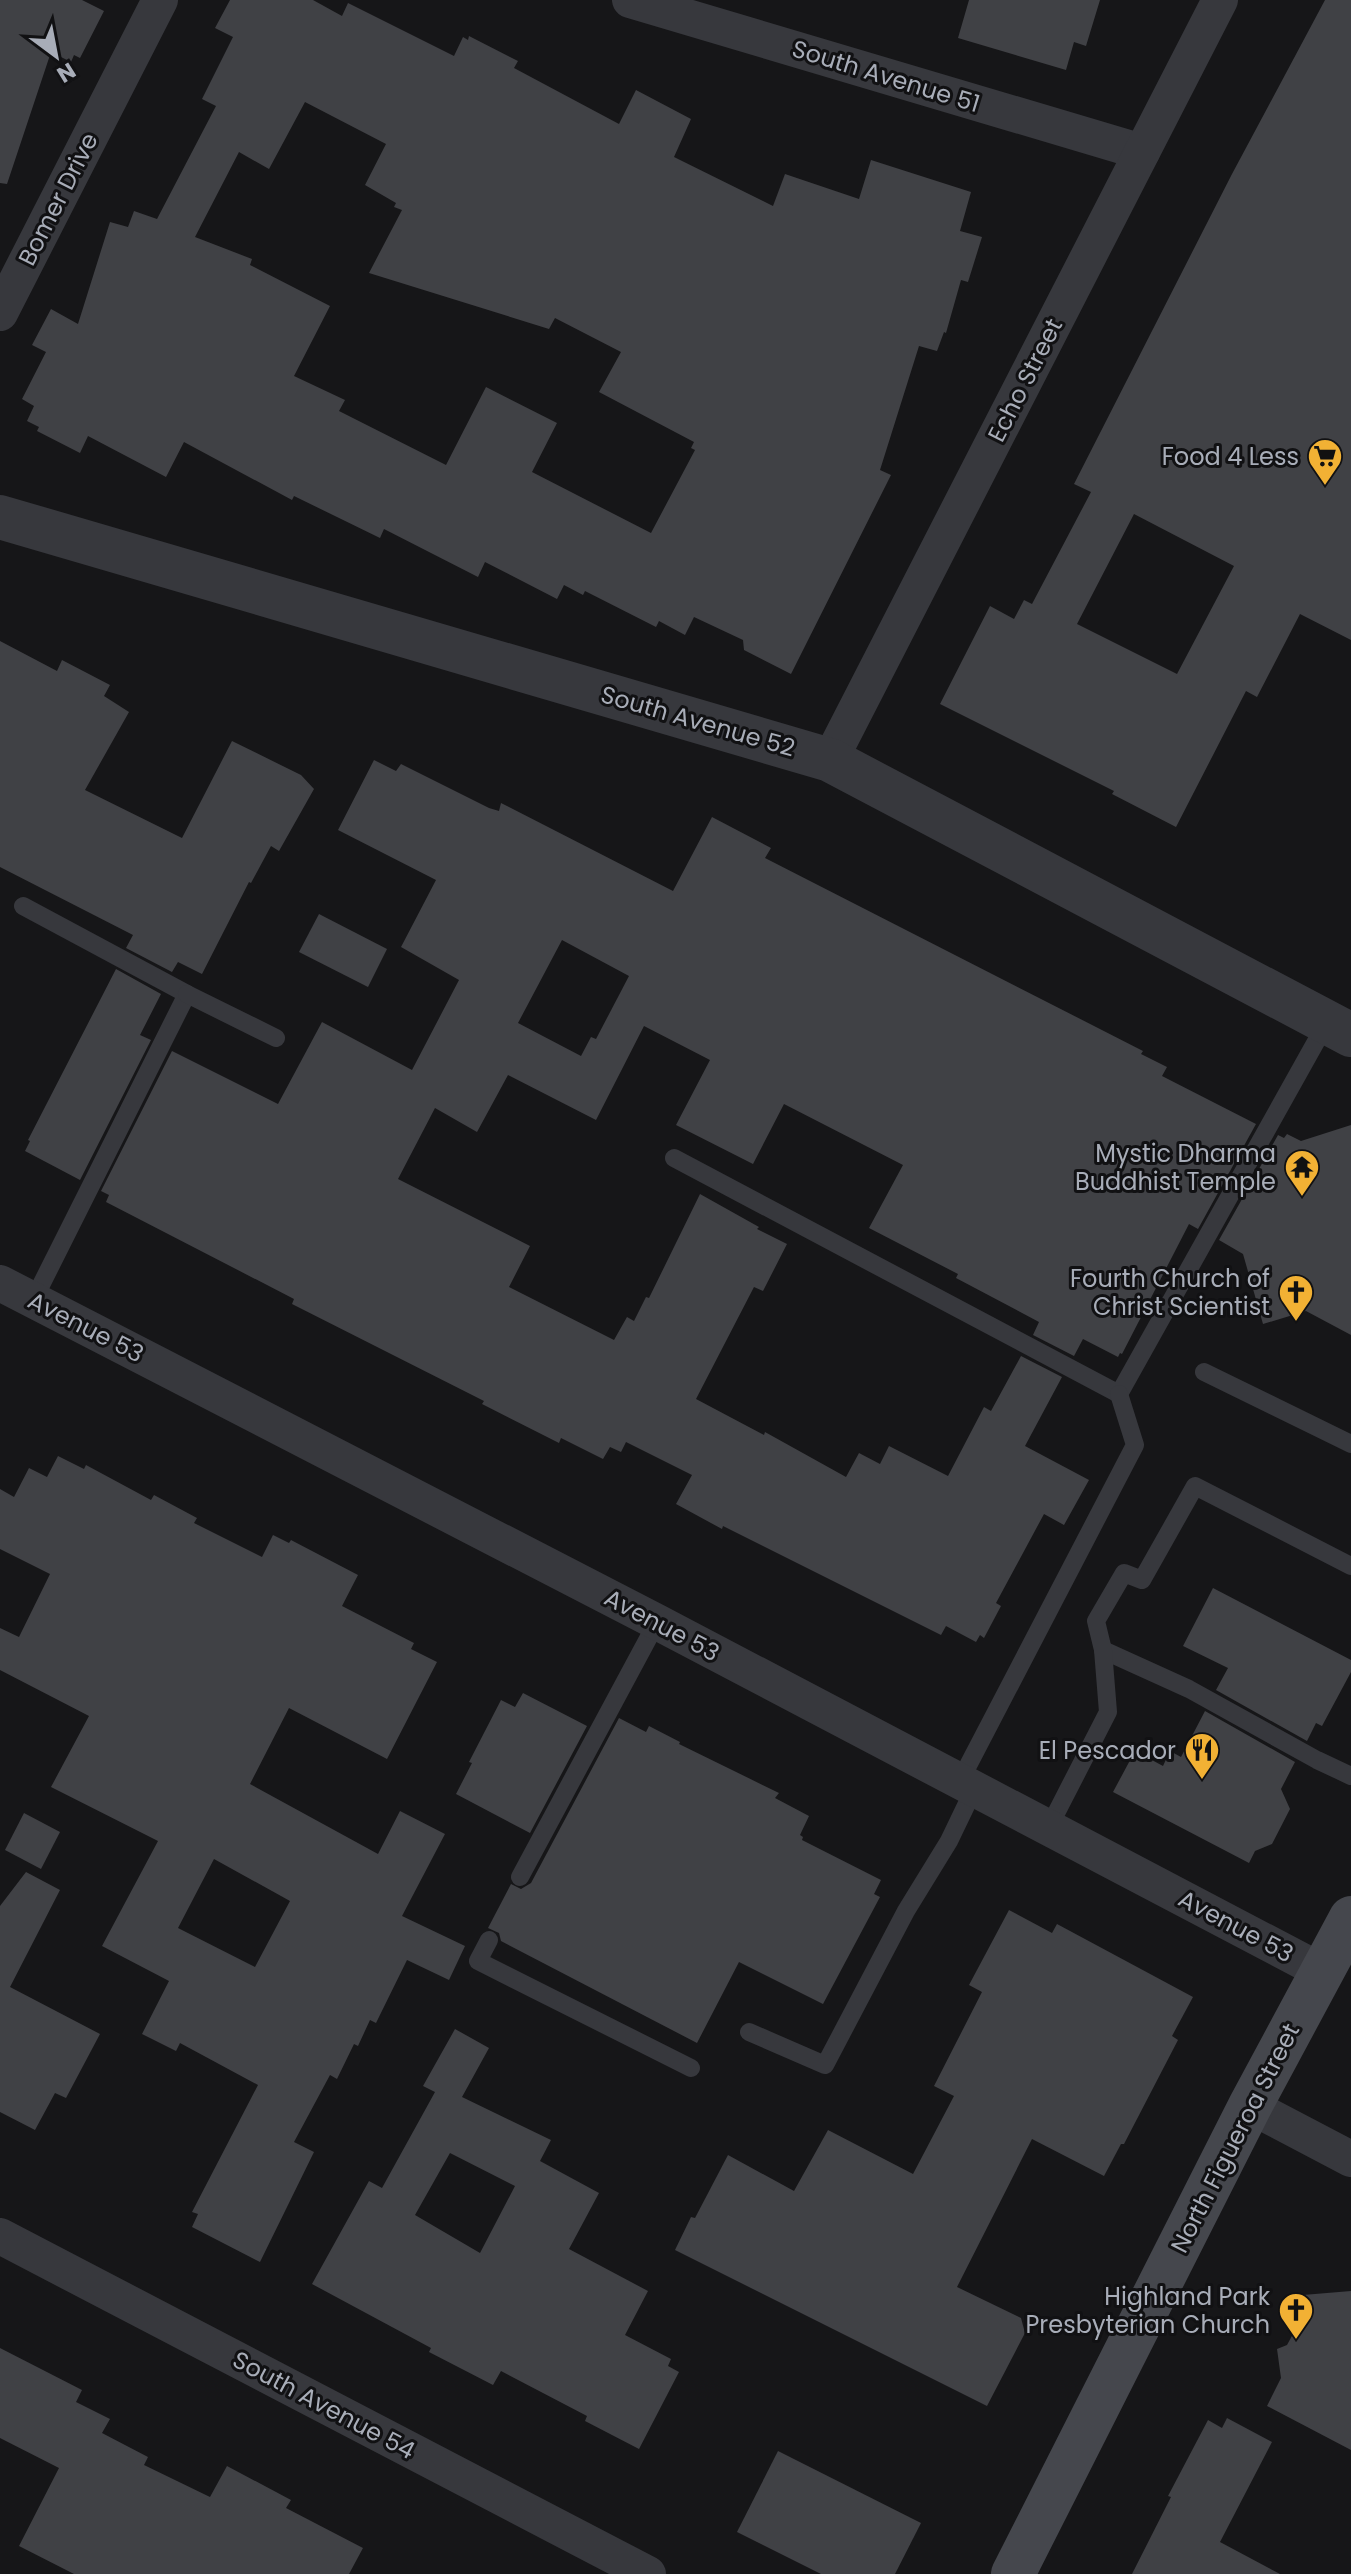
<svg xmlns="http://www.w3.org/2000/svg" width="1351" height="2574" viewBox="0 0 1351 2574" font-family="Poppins,sans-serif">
	<rect width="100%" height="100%" fill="#161618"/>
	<g fill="#404145" fill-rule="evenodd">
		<polygon points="0,0 82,0 104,11 80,58 74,55 71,62 51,52 7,184 0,183"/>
		<path d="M230 0H313L342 16 348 3 454 56 463 37 468 40 469 36 518 61 514 68 619 124 636 90 691 119 674 157 773 206 785 174 859 199 871 160 971 192 960 231 982 237 968 282 961 280 946 333 944 332 937 351 919 346 880 470 891 475 791 674 744 650 743 640 694 617 685 635 659 621 656 627 585 591 583 595 564 585 557 599 485 562 478 577 384 529 380 538 294 496 292 500 184 442 166 477 88 436 80 453 37 431 39 427 27 421 34 406 22 399 46 352 32 345 51 309 78 324 110 222 128 227 134 211 157 219 216 106 202 99 233 37 215 28ZM305 102 386 144 365 185 396 203 394 207 402 210 369 273 549 329 555 318 621 352 599 392 694 442 691 448 695 450 651 533 532 472 557 423 486 387 446 465 339 411 345 400 294 376 330 306 250 265 252 259 195 237 239 152 269 169Z"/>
		<polygon points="969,0 1100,0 1086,46 1074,42 1066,70 958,38"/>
		<path d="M1325 0H1351V640L1300 614 1257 697 1246 691 1176 827 1112 794 1114 791 940 704 990 606 1014 619 1024 600 1032 604 1091 492 1074 484 1232 174ZM1134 514 1234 566 1177 674 1077 624Z"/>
		<polygon points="0,641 57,671 62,660 110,685 104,696 129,712 85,790 182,838 232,741 301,775 314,789 279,851 271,846 251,883 249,882 202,974 178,962 172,972 126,948 133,935 0,867"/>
		<path d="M374 760 396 771 401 764 489 808 499 811 501 803 673 891 712 817 771 848 765 858 1143 1051 1141 1054 1167 1067 1162 1076 1256 1124 1198 1229 1189 1224 1122 1354 1120 1353 1118 1357 1083 1339 1074 1356 1033 1335 1039 1322 956 1278 958 1274 869 1228 903 1165 784 1104 753 1164 676 1125 710 1060 644 1026 596 1120 508 1075 477 1132 435 1108 398 1179 530 1246 509 1287 614 1340 627 1317 634 1321 646 1297 649 1298 700 1194 759 1227 757 1229 787 1244 763 1291 754 1287 696 1399 764 1435 765 1432 846 1477 859 1453 880 1464 889 1446 948 1476 984 1407 991 1411 1021 1356 1062 1377 1025 1446 1089 1480 1064 1525 1044 1514 996 1603 1001 1606 984 1638 980 1635 976 1642 946 1626 941 1635 723 1526 722 1529 676 1504 692 1475 626 1442 621 1452 610 1447 603 1459 561 1438 559 1443 482 1404 484 1401 292 1304 294 1299 106 1202 109 1195 101 1191 172 1051 278 1104 322 1022 412 1070 459 980 401 947 436 880 338 830ZM562 940 629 976 596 1039 591 1037 581 1056 518 1023Z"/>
		<polygon points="319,914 387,949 368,987 299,952"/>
		<polygon points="116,969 161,994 140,1035 151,1040 80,1180 25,1151 30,1141 28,1140"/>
		<polygon points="1351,1125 1351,1335 1306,1311 1263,1324 1243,1254 1219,1240 1278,1135 1284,1138 1287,1134 1301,1141"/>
		<path d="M58 1456 84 1469 86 1465 151 1500 154 1495 197 1518 194 1523 262 1557 273 1535 289 1543 291 1540 358 1575 342 1606 414 1643 411 1649 437 1662 387 1759 289 1708 250 1784 378 1854 400 1811 445 1834 402 1916 465 1946 449 1980 407 1960 376 2023 370 2020 358 2046 354 2044 337 2079 330 2075 294 2142 314 2152 260 2262 192 2227 198 2214 192 2212 258 2085 180 2043 176 2051 142 2034 169 1981 102 1946 158 1841 51 1787 89 1716 0 1670V1628L19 1637 50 1574 0 1549V1489L14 1497 29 1468 47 1477ZM214 1859 290 1901 255 1967 178 1928Z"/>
		<polygon points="1213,1588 1351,1660 1351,1672 1322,1726 1316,1723 1307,1741 1216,1690 1228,1668 1183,1646"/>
		<polygon points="523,1693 587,1726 530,1833 456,1794 472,1763 469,1762 501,1700 515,1707"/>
		<polygon points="1205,1711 1295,1762 1281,1789 1290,1809 1272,1844 1255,1851 1249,1863 1113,1792 1135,1751 1163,1766 1170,1751 1181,1757"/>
		<polygon points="619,1718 646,1732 649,1726 680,1742 679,1744 779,1793 775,1798 809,1816 800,1835 803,1837 802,1840 881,1880 874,1894 880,1897 823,2004 739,1962 697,2043 501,1941 499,1933 488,1928 511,1884 521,1889 531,1883"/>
		<polygon points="24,1813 60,1832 41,1869 5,1850"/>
		<polygon points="26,1872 60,1890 10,1987 100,2034 66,2098 55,2093 35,2130 0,2112 0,1906"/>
		<polygon points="1009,1910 1052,1933 1057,1924 1193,1997 1172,2036 1178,2040 1124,2144 1121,2144 1104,2176 1032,2139 957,2287 1021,2318 1025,2333 987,2406 675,2250 691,2217 695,2218 728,2155 794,2191 828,2130 913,2174 954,2096 934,2086 982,1992 969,1985"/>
		<path d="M455 2029 489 2048 462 2097 551 2140 540 2161 599 2193 569 2249 648 2291 625 2335 671 2359 668 2366 679 2372 639 2449 585 2421 587 2416 501 2371 493 2385 429 2352 431 2348 312 2284 369 2181 382 2188 435 2092 423 2086ZM450 2153 515 2186 480 2253 415 2215Z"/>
		<polygon points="1351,2291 1351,2450 1267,2406 1281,2378 1277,2349 1287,2345 1306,2310 1303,2295"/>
		<polygon points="0,2348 82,2390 76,2402 110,2419 102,2433 148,2457 144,2465 210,2497 227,2466 291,2500 286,2508 363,2548 349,2574 74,2574 19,2546 59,2468 0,2438"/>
		<polygon points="1227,2418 1272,2442 1220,2542 1280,2574 1132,2574 1171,2497 1168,2496 1208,2420 1222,2428"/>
		<polygon points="778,2451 921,2523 895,2574 821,2574 737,2532"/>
	</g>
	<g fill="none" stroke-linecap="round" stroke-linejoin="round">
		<g stroke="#37383d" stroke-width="18">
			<polyline points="23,906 187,994 34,1299"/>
			<polyline points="187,994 276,1038"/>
			<polyline points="674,1158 1119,1394 1327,1022"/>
			<polyline points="1204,1372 1351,1444"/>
			<polyline points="1103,1650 1189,1689 1317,1760 1351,1776"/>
			<polyline points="960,1781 1135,1445 1119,1394"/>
			<polyline points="1049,1827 1108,1712 1103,1650 1096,1621 1124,1573 1142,1580 1195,1486 1351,1566"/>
			<polyline points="520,1877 657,1622"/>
			<polyline points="489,1940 478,1961 691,2068"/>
			<polyline points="749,2032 825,2065 906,1911 949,1841 974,1789"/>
		</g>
		<g stroke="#37383d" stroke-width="36">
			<polyline points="630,0 1142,152"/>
			<polyline points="0,313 160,0"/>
			<polyline points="830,760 1220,0"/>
			<polyline points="0,1283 657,1622 1321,1971"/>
			<polyline points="1250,2106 1351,2159"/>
			<polyline points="0,2236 648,2574"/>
		</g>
		<polyline stroke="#37383d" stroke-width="44" points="0,517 830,760 1351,1035"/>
		<polyline stroke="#45474d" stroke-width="44" points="1013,2574 1250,2106 1351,1918"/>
	</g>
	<defs>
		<g id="supermarket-pin" transform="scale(1.8)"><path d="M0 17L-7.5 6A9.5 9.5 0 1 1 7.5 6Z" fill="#f2b134" stroke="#111113"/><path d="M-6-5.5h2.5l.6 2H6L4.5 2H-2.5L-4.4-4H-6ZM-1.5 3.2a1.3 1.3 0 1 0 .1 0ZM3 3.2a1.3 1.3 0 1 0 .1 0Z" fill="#111"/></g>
		<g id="temple-pin" transform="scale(1.8)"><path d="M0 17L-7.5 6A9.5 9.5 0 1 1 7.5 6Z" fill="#f2b134" stroke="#111113"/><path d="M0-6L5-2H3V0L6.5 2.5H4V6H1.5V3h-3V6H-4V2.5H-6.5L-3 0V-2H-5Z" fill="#111"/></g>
		<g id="church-pin" transform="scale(1.8)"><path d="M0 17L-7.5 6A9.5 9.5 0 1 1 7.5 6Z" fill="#f2b134" stroke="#111113"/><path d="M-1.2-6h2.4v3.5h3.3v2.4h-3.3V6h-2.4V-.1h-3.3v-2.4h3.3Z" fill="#111"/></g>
		<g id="restaurant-pin" transform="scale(1.8)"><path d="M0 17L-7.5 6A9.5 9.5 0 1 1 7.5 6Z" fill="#f2b134" stroke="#111113"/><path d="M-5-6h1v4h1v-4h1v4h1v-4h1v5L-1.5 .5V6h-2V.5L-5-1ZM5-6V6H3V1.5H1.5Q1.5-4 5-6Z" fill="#111"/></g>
	</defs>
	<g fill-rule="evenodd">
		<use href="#supermarket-pin" x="1325" y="456"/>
		<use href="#temple-pin" x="1302" y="1167"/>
		<use href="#church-pin" x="1296" y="1292"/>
		<use href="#restaurant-pin" x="1202" y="1750"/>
		<use href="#church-pin" x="1296" y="2310"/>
	</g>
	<g text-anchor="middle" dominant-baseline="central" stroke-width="6" stroke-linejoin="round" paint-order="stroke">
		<g font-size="24" fill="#a8adb8" stroke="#111113">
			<text transform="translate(886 76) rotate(17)">South Avenue 51</text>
			<text transform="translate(58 199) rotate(-63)">Bomer Drive</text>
			<text transform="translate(1025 380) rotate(-63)">Echo Street</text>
			<text transform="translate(698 721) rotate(16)">South Avenue 52</text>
			<text transform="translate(86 1327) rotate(27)">Avenue 53</text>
			<text transform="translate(662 1625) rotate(28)">Avenue 53</text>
			<text transform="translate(1236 1926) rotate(28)">Avenue 53</text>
			<text transform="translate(1235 2138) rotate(-63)">North Figueroa Street</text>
			<text transform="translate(324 2405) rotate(28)">South Avenue 54</text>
		</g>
		<g font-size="24" fill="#a8adb8" stroke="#111113" text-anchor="end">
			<text x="1299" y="456">Food 4 Less</text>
			<text x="1276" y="1153">Mystic Dharma<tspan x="1276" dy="28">Buddhist Temple</tspan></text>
			<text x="1270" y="1278">Fourth Church of<tspan x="1270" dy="28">Christ Scientist</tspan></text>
			<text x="1176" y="1750">El Pescador</text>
			<text x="1270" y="2296">Highland Park<tspan x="1270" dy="28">Presbyterian Church</tspan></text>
		</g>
	</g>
	<g transform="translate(56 56) rotate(148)" stroke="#111113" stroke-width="6" paint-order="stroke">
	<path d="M0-6L14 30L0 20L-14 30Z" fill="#a8adb8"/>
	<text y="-12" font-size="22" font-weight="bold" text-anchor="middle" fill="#a8adb8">N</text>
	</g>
</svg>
